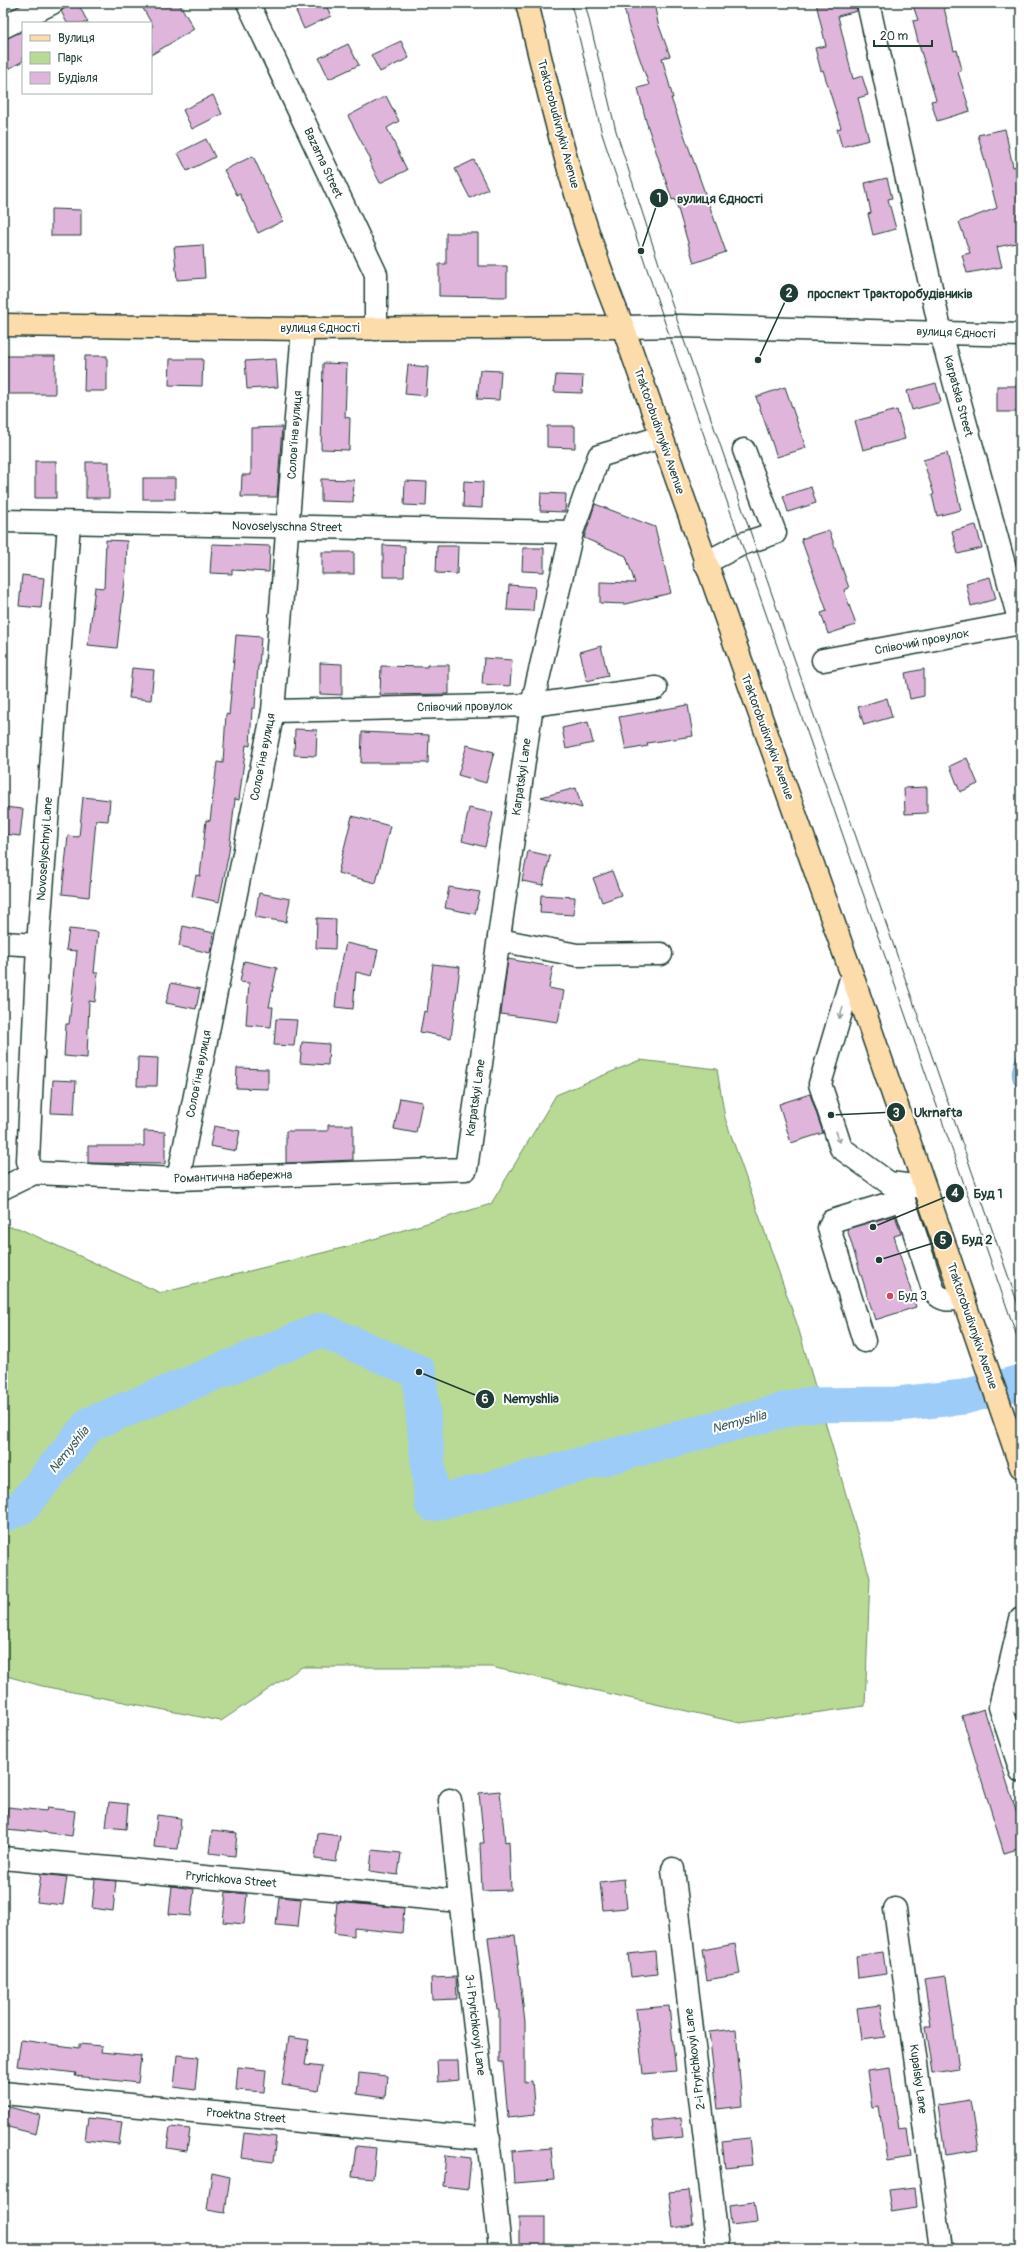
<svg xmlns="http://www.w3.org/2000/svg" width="1024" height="2252" viewBox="0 0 1024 2252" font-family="Pangolin,sans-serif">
	<rect width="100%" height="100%" fill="#fff"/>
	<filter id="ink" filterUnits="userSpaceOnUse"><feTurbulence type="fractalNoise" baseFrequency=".025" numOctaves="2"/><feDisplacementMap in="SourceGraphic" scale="8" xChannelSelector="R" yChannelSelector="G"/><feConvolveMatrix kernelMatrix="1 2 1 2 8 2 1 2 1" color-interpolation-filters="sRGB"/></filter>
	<g filter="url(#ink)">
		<polygon fill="#b8da94" stroke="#6c8c64" points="640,1060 717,1069 725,1118 798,1327 870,1578 865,1706 740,1723 491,1667 302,1667 221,1721 42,1686 3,1675 3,1226 18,1228 161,1293 350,1246 491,1204 556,1095"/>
		<path fill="#9eccf9" stroke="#6b93aa" d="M1021 1047V1093C1007 1076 1013 1066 1021 1047Z"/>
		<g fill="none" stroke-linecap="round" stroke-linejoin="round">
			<polyline stroke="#9eccf9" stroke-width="35" points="3,1515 22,1507 90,1424 321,1330 419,1372 432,1504 803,1405 897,1404 964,1397 1021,1382"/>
		</g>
		<g fill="#dfb5db" stroke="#1f3d34">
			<polygon points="73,3 78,3 88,23 67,23 61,11"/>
			<polygon points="140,3 179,3 194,29 151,55 151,27 153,26"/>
			<polygon points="313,3 325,3 331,16 304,29 296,11"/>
			<polygon points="623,3 654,3 658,23 670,56 662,58 673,98 671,98 726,252 694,263 675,199 672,200 646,121 638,88 649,85 628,25"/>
			<polygon points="816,3 856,3 857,11 838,16 853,79 862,76 868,95 858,98 869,140 842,147 837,129 841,128 823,70 821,71 815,48 826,46"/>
			<polygon points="912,3 943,3 954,51 957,50 962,70 958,72 970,111 937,121 931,101 936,100 918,42 913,21 918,20"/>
			<polygon points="23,31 23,61 3,72 3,39"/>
			<polygon points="401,41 409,58 380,72 371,55"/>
			<polygon points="348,44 359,65 329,79 319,58"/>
			<polygon points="213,95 222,114 192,129 183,110"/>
			<polygon points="386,96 399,121 387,128 407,170 380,183 369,161 371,160 348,116"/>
			<polygon points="1005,129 1013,167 1018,166 1021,177 1021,242 997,247 1002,267 967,273 962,255 970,253 959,222 997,208 978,135"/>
			<polygon points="206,139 215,157 187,171 178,153"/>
			<polygon points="253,156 283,221 258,233 240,194 237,195 224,170"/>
			<polygon points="474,160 488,189 470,198 455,169"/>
			<polygon points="887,178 892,198 888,199 896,229 873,235 868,214 871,213 865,183"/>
			<polygon points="51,209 81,210 81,236 51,236"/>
			<polygon points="446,233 478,233 478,266 507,266 507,297 439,296 439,264 446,264"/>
			<polygon points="203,245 205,278 177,280 174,247"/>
			<rect x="3" y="356" width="52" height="38"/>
			<polygon points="85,356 107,356 107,391 84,391"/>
			<polygon points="170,359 203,359 202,386 169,385"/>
			<polygon points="276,359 278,387 247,389 245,361"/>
			<polygon points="323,363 347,364 345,417 350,418 349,450 321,449"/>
			<polygon points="408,365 428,367 426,396 405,394"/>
			<polygon points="480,370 501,371 499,400 477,399"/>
			<polygon points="556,375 583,376 582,393 554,392"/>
			<polygon points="936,383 941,402 912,410 907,391"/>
			<rect x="997" y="386" width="24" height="26"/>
			<polygon points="785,387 806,448 777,457 756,397"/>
			<polygon points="897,410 905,439 863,450 855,421"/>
			<polygon points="547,426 575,426 575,448 547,447"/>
			<polygon points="282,427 277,497 241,497 242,475 251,475 251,428"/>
			<polygon points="947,453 961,510 937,516 932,495 934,494 923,460"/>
			<rect x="35" y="461" width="21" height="37"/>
			<rect x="86" y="462" width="23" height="36"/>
			<rect x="143" y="478" width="32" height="21"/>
			<polygon points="321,479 354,480 353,502 321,501"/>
			<polygon points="405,481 427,482 426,506 404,505"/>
			<polygon points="464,481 483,482 482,508 463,507"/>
			<polygon points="811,487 816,503 788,512 783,496"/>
			<polygon points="541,493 566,494 565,512 540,511"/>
			<polygon points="595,504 655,527 671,593 625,604 600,603 600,582 635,583 626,556 584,538"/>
			<polygon points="976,525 982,548 958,554 952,531"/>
			<polygon points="829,530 849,588 844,590 856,625 828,634 821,613 827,611 801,539"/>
			<polygon points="106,540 127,541 126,572 117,648 88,645 95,587 104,588"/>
			<polygon points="212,544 270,546 269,572 232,570 232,574 210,573"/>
			<polygon points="383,545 405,546 404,577 383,577"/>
			<polygon points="437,546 458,546 457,574 436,573"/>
			<polygon points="523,548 544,548 544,572 522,571"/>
			<rect x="322" y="552" width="32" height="22"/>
			<polygon points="22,575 44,578 41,608 19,606"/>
			<polygon points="990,577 996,599 971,606 966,583"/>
			<polygon points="509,585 535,587 533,611 507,610"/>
			<polygon points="236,635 261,637 259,666 258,666 255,708 252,708 250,746 246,745 239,800 235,799 229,852 219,902 192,896 196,875 200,876 206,820 210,821 217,762 223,763 226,714 229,715"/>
			<polygon points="601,646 608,676 587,681 580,652"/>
			<polygon points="484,658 512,660 510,686 482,684"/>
			<polygon points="320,663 342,664 342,695 320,694"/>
			<polygon points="427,665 449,665 449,694 380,695 381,666 427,667"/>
			<polygon points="132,668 154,670 151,700 129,698"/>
			<polygon points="924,669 924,696 910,699 905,673"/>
			<polygon points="887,698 892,717 864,725 858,707"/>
			<polygon points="688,705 693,736 647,743 648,746 626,750 619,717"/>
			<polygon points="588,722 593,743 566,749 562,728"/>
			<polygon points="295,729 317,730 316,756 294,755"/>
			<polygon points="362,732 429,735 428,763 361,763"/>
			<polygon points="467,745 494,752 486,783 458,775"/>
			<polygon points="967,758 978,784 960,792 950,766"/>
			<polygon points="927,787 927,813 905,814 904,788"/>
			<polygon points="576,788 582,808 541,797"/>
			<polygon points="83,797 110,800 108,821 96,820 89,897 62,894 68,836 79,837"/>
			<polygon points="3,807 23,809 20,836 3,834"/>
			<polygon points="469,808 493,813 485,847 462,841"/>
			<polygon points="352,816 390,826 376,883 338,873"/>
			<polygon points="528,851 550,856 543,885 522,881"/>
			<polygon points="612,871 621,895 602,902 593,878"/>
			<polygon points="449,887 480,892 475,914 445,908"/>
			<polygon points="259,893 290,899 286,922 255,917"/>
			<polygon points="541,895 575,897 574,915 540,913"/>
			<polygon points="317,918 336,919 335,949 316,948"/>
			<polygon points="183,926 214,933 210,953 179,946"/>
			<polygon points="69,929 98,932 94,973 98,973 95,1002 89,1001 87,1058 64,1056 66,1024 69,1024 77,951 66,950"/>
			<polygon points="346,943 378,950 372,976 356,972 353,1009 335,1007 338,979"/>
			<polygon points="508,959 553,967 549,988 564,991 558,1022 501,1014"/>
			<polygon points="244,961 277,968 269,1007 273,1007 271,1027 246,1025 249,983 240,982"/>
			<polygon points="433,964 460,967 451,1038 420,1032 424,1011 427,1012"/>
			<polygon points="171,983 200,989 196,1009 166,1003"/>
			<polygon points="276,1019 297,1020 294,1046 274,1045"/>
			<polygon points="302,1042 329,1044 328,1065 300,1063"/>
			<polygon points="138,1057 158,1058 157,1086 137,1086"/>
			<polygon points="237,1068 268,1069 268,1089 236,1088"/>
			<polygon points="53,1080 76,1081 74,1114 51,1113"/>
			<polygon points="810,1094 823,1133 791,1143 779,1104"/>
			<polygon points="400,1098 422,1102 416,1133 394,1129"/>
			<polygon points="328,1125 353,1125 353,1160 286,1163 286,1131 328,1131"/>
			<polygon points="214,1126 240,1131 236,1151 210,1146"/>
			<polygon points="144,1131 165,1132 165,1164 88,1163 88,1146 144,1146"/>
			<polygon points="895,1215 901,1234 894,1236 916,1307 875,1320 847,1229"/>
			<polygon points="984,1709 1017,1814 1021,1813 1021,1848 1004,1853 962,1716"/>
			<polygon points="500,1791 505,1842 509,1841 511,1890 482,1891 480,1843 484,1843 479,1793"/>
			<polygon points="109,1802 128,1804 126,1829 106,1827"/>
			<polygon points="8,1807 46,1811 47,1808 75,1811 72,1836 28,1830 27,1832 5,1830"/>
			<polygon points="157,1815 181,1818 178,1849 154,1847"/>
			<polygon points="212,1830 237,1833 235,1856 209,1853"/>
			<polygon points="318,1833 340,1836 336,1862 315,1859"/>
			<polygon points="372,1850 401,1853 398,1875 370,1871"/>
			<polygon points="41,1874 67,1877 63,1905 37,1902"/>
			<polygon points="95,1879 116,1881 113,1911 92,1908"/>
			<polygon points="624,1879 627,1908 603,1910 600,1882"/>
			<polygon points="172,1886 194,1889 191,1916 169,1914"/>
			<polygon points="226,1892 247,1894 244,1924 223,1922"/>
			<polygon points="279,1897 301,1899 298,1927 276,1925"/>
			<polygon points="337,1902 404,1908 402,1933 354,1928 354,1936 334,1933"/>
			<polygon points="515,1935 525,2023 525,2082 532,2081 535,2115 508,2118 503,2062 499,2062 499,2009 497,2009 488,1938"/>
			<polygon points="735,1944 740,1974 707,1980 702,1950"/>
			<polygon points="655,1951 657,1974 631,1977 628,1954"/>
			<polygon points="883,1952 886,1974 858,1978 856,1956"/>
			<polygon points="946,1976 959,2069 933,2073 926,2026 931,2026 924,1979"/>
			<polygon points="456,1977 457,1999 432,2000 431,1978"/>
			<polygon points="880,2005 885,2037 861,2040 857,2008"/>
			<polygon points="669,2006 676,2071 643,2074 636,2009"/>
			<polygon points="736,2029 742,2106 718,2109 709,2032"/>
			<polygon points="289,2037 309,2040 305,2065 322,2067 318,2091 282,2085"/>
			<polygon points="21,2040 79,2048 79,2044 102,2046 101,2052 141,2056 138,2083 75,2076 76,2073 17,2066"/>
			<polygon points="177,2055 198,2057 195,2090 174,2087"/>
			<polygon points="437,2060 458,2060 459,2080 438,2082"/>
			<polygon points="238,2067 266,2070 264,2092 236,2090"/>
			<polygon points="890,2068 899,2129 907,2128 911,2157 887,2161 879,2107 872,2108 867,2071"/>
			<polygon points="359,2073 387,2076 385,2098 357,2094"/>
			<polygon points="971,2100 979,2150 945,2155 938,2105"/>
			<polygon points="9,2107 40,2115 36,2134 4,2126"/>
			<polygon points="88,2118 122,2122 119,2144 85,2140"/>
			<polygon points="681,2118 683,2137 654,2140 652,2121"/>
			<polygon points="170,2127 190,2129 187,2151 167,2148"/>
			<polygon points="244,2133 276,2137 273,2162 241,2158"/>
			<polygon points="749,2138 752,2165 725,2168 722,2141"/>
			<polygon points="356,2146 376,2148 373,2178 352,2176"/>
			<polygon points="551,2148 554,2180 514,2183 512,2151"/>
			<polygon points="446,2155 471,2158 468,2189 443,2186"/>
			<polygon points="212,2173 230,2177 225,2213 207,2210"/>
			<polygon points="915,2187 917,2207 891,2211 888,2190"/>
			<polygon points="689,2190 693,2225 673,2228 669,2192"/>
			<polygon points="754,2202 757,2222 731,2225 729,2205"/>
			<rect x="519" y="2217" width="26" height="32"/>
		</g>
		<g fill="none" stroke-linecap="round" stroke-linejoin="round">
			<g stroke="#1f3d34" stroke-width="25">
				<g id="minor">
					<polyline points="248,3 376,274 376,329"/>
					<polyline points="868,3 941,333 1020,623"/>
					<polyline points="3,27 52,3"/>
					<polyline points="623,327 679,326 1021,335"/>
					<polyline points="3,521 572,532"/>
					<polyline points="705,563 742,544 775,533 744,450"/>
					<polyline points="823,660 1021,623"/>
					<polyline points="273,711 532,705 656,688"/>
					<polyline points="499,940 577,955 661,954"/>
					<polyline points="3,943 38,945"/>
					<polyline points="852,975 820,1084 841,1148 889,1183 924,1187"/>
					<polyline points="34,1173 28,1161 38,945 69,523"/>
					<polyline points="178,1179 273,711 303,329"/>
					<path d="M899 1185 934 1292C943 1302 950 1300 962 1298"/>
					<polyline points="3,1188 34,1173 178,1179 466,1169 532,705 572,532 599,456 661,437"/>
					<polyline points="864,1341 829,1228 832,1221 904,1199"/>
					<polyline points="1021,1619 1000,1707 1021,1771"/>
					<polyline points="1010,1666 1021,1704"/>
					<path d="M450 1800C464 1950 485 2099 500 2249"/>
					<polyline points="3,1858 459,1901"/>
					<polyline points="673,1869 718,2249"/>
					<polyline points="895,1909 941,2249"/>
					<polyline points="3,2093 489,2139"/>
				</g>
			</g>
			<g stroke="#1f3d34" stroke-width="25">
				<g id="major">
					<path d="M527 3C553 112 579 223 623 327L852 975 1021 1467"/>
					<polyline points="3,325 303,329 623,327"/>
				</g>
			</g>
			<use href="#minor" stroke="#fff" stroke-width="22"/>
			<use href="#major" stroke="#fddcac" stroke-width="22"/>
			<g stroke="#1f3d34" stroke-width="1">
				<polyline points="571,3 602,134 666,326 1021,1348"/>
				<polyline points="585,3 616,131 679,326 1021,1313"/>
			</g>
		</g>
		<defs><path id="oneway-shaft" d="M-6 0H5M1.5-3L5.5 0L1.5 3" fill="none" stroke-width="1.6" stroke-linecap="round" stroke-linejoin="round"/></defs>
		<g stroke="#8f9e9a">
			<use href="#oneway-shaft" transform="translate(841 1013) rotate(107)"/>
			<use href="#oneway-shaft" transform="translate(838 1137) rotate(72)"/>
		</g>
	</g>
	<circle fill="#d1495b" stroke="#fff" stroke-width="1.5" cx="890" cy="1296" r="4"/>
	<g text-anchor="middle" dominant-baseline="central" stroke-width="4" stroke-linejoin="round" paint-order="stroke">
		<g font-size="12" fill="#1f3d34" stroke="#fff">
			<text transform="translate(558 124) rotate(75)">Traktorobudivnykiv Avenue</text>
			<text transform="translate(323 163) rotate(65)">Bazarna Street</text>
			<text x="320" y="328">вулиця Єдності</text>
			<text transform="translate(956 333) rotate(2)">вулиця Єдності</text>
			<text transform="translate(958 396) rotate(75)">Karpatska Street</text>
			<text transform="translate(659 431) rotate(71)">Traktorobudivnykiv Avenue</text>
			<text transform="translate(295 435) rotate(-86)">Солов'їна вулиця</text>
			<text transform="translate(287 527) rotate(1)">Novoselyschna Street</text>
			<text transform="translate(922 642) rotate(-11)">Співочий провулок</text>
			<text transform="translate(465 707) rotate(-1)">Співочий провулок</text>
			<text transform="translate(767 737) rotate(70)">Traktorobudivnykiv Avenue</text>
			<text transform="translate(263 757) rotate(-79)">Солов'їна вулиця</text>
			<text transform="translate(522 777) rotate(-82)">Karpatskyi Lane</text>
			<text transform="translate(45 849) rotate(-86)">Novoselyschnyi Lane</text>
			<text transform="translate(199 1074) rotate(-79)">Солов'їна вулиця</text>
			<text transform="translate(476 1098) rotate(-82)">Karpatskyi Lane</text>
			<text transform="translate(233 1177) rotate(-2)">Романтична набережна</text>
			<text transform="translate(972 1326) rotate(71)">Traktorobudivnykiv Avenue</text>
			<text transform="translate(231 1880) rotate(5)">Pryrichkova Street</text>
			<text transform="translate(475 2025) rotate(83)">3-i Pryrichkovyi Lane</text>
			<text transform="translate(695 2059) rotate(-97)">2-i Pryrichkovyi Lane</text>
			<text transform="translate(918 2079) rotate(82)">Kupalsky Lane</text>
			<text transform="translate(246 2116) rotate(5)">Proektna Street</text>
		</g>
		<g font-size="12" fill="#1f3d34" stroke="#fff" text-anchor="start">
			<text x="898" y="1296">Буд 3</text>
		</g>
		<g font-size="13" font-style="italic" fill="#3f6165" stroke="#fff">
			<text transform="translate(739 1422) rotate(-15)">Nemyshlia</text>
			<text transform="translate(69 1450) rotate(-51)">Nemyshlia</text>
		</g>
	</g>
	<path fill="none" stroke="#1f3d34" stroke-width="1.5" d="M641 251L659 198M758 360L789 293M831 1115L896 1112M873 1227L955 1193M879 1260L943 1240M419 1372L485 1399"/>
	<g fill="#1f3d34" stroke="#fff" stroke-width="1.5">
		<circle cx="641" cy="251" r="4"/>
		<circle cx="758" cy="360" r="4"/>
		<circle cx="831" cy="1115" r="4"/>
		<circle cx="873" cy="1227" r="4"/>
		<circle cx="879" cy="1260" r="4"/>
		<circle cx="419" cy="1372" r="4"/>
		<circle cx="659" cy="198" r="10"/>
		<circle cx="789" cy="293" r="10"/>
		<circle cx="896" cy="1112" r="10"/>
		<circle cx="955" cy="1193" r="10"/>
		<circle cx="943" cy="1240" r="10"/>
		<circle cx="485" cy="1399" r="10"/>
	</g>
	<g font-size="12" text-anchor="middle" font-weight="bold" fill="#fff">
		<text x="659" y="202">1</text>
		<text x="789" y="297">2</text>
		<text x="896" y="1117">3</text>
		<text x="955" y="1197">4</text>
		<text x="943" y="1244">5</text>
		<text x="485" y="1403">6</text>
	</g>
	<g font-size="13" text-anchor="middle" font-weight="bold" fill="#1f3d34" stroke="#fff" stroke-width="4" stroke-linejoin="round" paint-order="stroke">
		<text x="720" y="203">вулиця Єдності</text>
		<text x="890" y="298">проспект Тракторобудівників</text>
		<text x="938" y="1117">Ukrnafta</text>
		<text x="988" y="1198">Буд 1</text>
		<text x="977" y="1244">Буд 2</text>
		<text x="531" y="1403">Nemyshlia</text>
	</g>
	<rect width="1024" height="2252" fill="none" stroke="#fff" stroke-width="16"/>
	<rect x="8" y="8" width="1008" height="2236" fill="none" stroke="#1f3d34" stroke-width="1.5" filter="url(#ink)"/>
	<rect x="22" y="22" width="130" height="72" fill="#ffffff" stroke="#a5b1ae"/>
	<rect x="30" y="35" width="20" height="6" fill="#fddcac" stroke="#a5b1ae"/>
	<text x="58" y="42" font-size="12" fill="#1f3d34">Вулиця</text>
	<rect x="30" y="52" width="20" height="12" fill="#b8da94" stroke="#a5b1ae"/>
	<text x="58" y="62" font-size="12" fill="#1f3d34">Парк</text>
	<rect x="30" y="72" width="20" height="12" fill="#dfb5db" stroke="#a5b1ae"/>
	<text x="58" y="82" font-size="12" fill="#1f3d34">Будівля</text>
	<path d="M874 40v6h58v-6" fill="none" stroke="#1f3d34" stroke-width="2"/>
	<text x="880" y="40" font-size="12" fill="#1f3d34" stroke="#ffffff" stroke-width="3" paint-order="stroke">20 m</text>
</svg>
